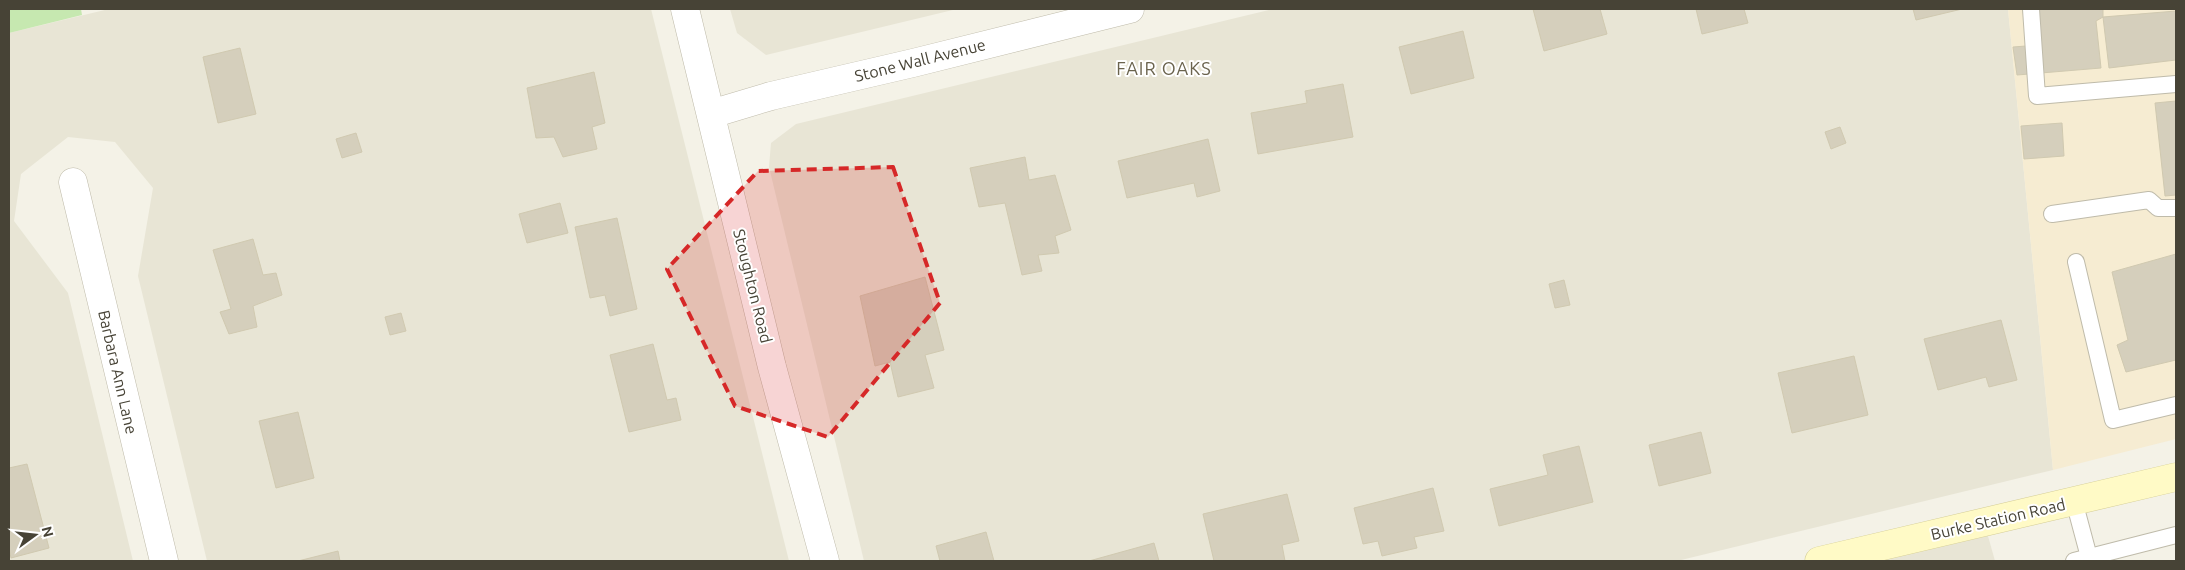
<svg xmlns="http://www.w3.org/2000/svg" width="2185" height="570" viewBox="0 0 2185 570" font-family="Ubuntu,sans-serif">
	<rect width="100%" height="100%" fill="#f4f2e7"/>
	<g fill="#e8e5d5">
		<polygon points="109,9 651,9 789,561 207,561 138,276 153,188 115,142 68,137 21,174 14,221 68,293 133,561 9,561 9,33"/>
		<polygon points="730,9 957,9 766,55 737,33"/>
		<polygon points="1273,9 2008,9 2053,470 1677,561 864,561 769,167 771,143 796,124"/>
		<polygon points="1988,536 1995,561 1883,561"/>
	</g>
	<polygon fill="#f6ecd2" points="2008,9 2176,9 2176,439 2053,470"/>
	<polygon fill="#c6e8b0" points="9,9 81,9 82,15 9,33"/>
	<g fill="#d5cfbc" stroke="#d0c9b0">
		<polygon points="1533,9 1600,9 1607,34 1544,51"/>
		<polygon points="1696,9 1744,9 1748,23 1702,34"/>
		<polygon points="1913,9 1962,9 1916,20"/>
		<polygon points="2023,9 2103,9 2103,17 2096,21 2101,68 2017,75 2013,47 2026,46"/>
		<polygon points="2176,11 2176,60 2109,68 2103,17"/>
		<polygon points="1463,31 1474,78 1411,94 1399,47"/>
		<polygon points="240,48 256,114 218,123 203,57"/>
		<polygon points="594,72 605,123 592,127 597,149 563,157 554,137 536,138 527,88"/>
		<polygon points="1343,84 1353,137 1258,154 1251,113 1307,103 1305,91"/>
		<polygon points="2176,101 2176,195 2165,196 2155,103"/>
		<polygon points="2062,123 2064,156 2024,159 2021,126"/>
		<polygon points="1840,127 1846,143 1831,149 1825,132"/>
		<polygon points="356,133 362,152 342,158 336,139"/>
		<polygon points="1208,139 1220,191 1197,197 1194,183 1127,198 1118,161"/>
		<polygon points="1025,157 1029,180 1055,175 1071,230 1055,236 1059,253 1038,255 1042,271 1022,275 1005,203 979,207 970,168"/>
		<polygon points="560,203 568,233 527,243 519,214"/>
		<polygon points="617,218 637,309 610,316 605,295 590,298 575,227"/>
		<polygon points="253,239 263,275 276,273 282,295 253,306 257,327 229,334 220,312 231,309 213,250"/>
		<polygon points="2176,254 2176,360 2126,372 2117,345 2128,340 2112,272"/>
		<polygon points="925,277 944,350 925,355 934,388 898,397 890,362 875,366 860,296"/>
		<polygon points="1564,280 1570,305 1555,308 1549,284"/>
		<polygon points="401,313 406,331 390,335 385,317"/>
		<polygon points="2001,320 2017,380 1989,387 1986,377 1938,390 1924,339"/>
		<polygon points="653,344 667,400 676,398 681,420 629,432 610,355"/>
		<polygon points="1854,356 1868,415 1792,433 1778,373"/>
		<polygon points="298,412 314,478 276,488 259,421"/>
		<polygon points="1701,432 1711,473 1659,486 1649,445"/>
		<polygon points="1579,446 1593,502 1499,526 1490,489 1548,475 1543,455"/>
		<polygon points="27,464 49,548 11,558 9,549 9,468"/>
		<polygon points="1433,488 1444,531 1414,537 1417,548 1382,556 1378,541 1363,544 1354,508"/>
		<polygon points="1287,494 1299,541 1282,545 1285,561 1214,561 1203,514"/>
		<polygon points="986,532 994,561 940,561 936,546"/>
		<polygon points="1154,543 1159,561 1089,561"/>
		<polygon points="338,551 340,561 298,561"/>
	</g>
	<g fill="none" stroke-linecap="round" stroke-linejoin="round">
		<g stroke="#bfbbaa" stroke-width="18">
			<g id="lane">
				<polyline points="2031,9 2037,96 2176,84"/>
				<polyline points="2052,214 2149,200 2158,208 2176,208"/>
				<polyline points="2076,262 2113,420 2176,405"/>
				<polyline points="2074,501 2089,557"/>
				<polyline points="2074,561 2176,535"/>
			</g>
		</g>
		<g stroke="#bfbbaa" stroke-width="29">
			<g id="street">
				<polyline points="685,9 772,367 825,561"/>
				<polyline points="711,114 771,96 913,63 1130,9"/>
				<polyline points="73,182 164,561"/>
			</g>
		</g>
		<g stroke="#d4cd97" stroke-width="29">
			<polyline id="secondary" points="1819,561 2176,477"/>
		</g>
		<use href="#lane" stroke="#fff" stroke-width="16"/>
		<use href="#street" stroke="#fff" stroke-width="28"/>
		<use href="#secondary" stroke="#fffac6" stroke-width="28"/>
	</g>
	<path fill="#d62828" fill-opacity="0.2" stroke="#d62828" stroke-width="4" stroke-dasharray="10 6" stroke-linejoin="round" d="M893 167 940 303 828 437 735 406 667 269 758 171Z"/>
	<g text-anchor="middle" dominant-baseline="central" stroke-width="4" stroke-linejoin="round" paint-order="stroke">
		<g font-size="16" fill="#474336" stroke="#fff">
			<text transform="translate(920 60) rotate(-14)">Stone Wall Avenue</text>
			<text transform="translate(753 286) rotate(76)">Stoughton Road</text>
			<text transform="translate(118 372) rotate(77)">Barbara Ann Lane</text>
			<text transform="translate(1998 519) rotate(-13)">Burke Station Road</text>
		</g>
		<g font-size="18" letter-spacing="1" fill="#6a634d" stroke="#fff">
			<text x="1164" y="68">FAIR OAKS</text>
		</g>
	</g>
	<rect width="2185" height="570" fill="none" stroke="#474336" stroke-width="20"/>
	<g transform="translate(35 535) rotate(75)" stroke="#ffffff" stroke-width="4" paint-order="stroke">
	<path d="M0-4L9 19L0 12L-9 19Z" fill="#474336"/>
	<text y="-8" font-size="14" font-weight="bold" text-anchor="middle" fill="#474336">N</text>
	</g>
</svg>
